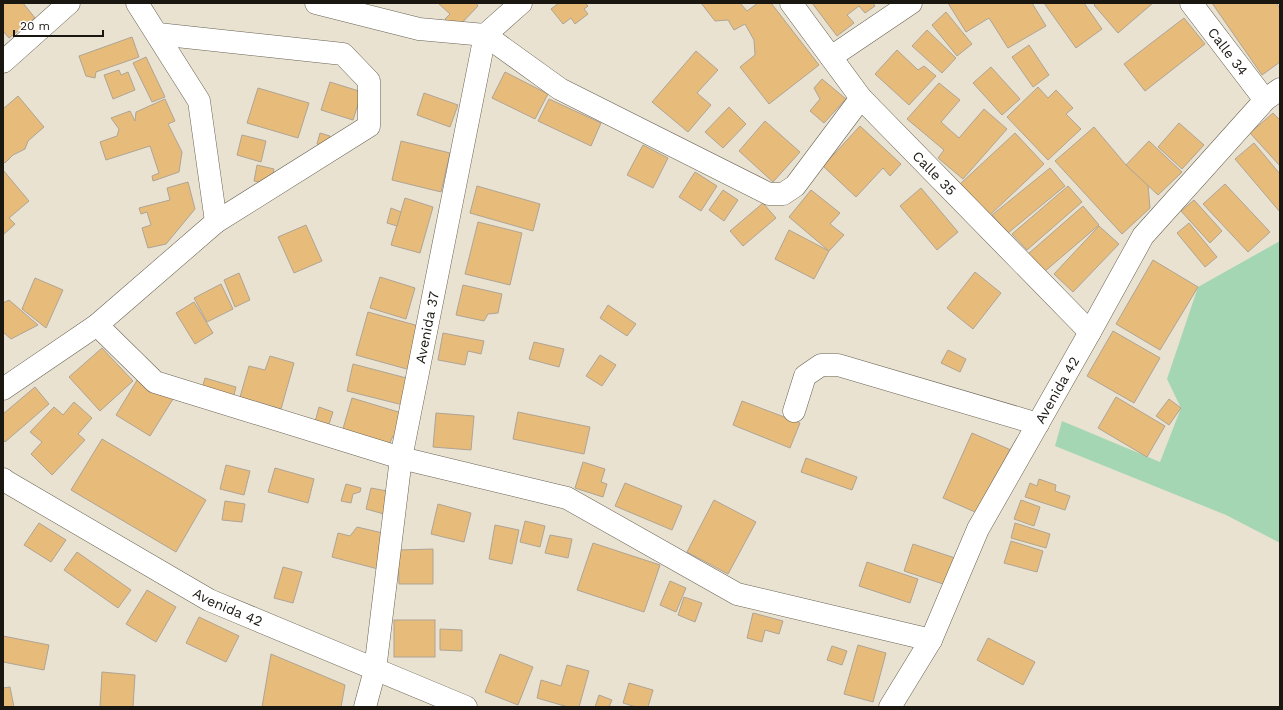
<svg xmlns="http://www.w3.org/2000/svg" width="1283" height="710" viewBox="0 0 1283 710" font-family="'Work Sans',sans-serif">
	<rect width="100%" height="100%" fill="#e9e2d1"/>
	<polygon fill="#a5d6b3" points="1280,241 1280,543 1226,515 1055,446 1062,421 1160,462 1181,408 1167,379 1198,287"/>
	<g fill="#e7bb79" stroke="#afa495">
		<polygon points="3,3 23,3 35,18 9,38 3,31"/>
		<polygon points="438,3 476,3 478,6 456,29 445,19 450,14"/>
		<polygon points="559,3 585,3 588,6 584,9 588,14 575,24 571,18 563,24 551,9"/>
		<polygon points="701,3 740,3 747,11 758,3 771,3 819,65 769,104 740,67 755,55 754,40 745,24 734,30 728,20 715,21"/>
		<polygon points="812,3 873,3 875,6 865,13 859,6 847,15 854,23 837,36"/>
		<polygon points="948,3 1032,3 1046,26 1008,48 989,18 966,32"/>
		<polygon points="1044,3 1084,3 1102,29 1076,48"/>
		<polygon points="1096,3 1153,3 1118,33 1094,5"/>
		<polygon points="1212,3 1276,3 1280,8 1280,62 1262,75"/>
		<polygon points="946,12 972,44 957,56 932,25"/>
		<polygon points="1184,18 1205,44 1145,91 1124,64"/>
		<polygon points="927,30 956,58 942,73 912,46"/>
		<polygon points="132,37 139,57 96,72 95,78 86,76 79,56"/>
		<polygon points="1029,45 1049,75 1033,87 1012,57"/>
		<polygon points="897,50 918,70 924,66 936,76 909,105 875,74"/>
		<polygon points="696,51 718,70 697,93 711,105 688,132 652,102"/>
		<polygon points="146,57 165,97 152,102 133,63"/>
		<polygon points="991,67 1020,99 1002,115 973,83"/>
		<polygon points="119,70 121,75 128,72 135,90 113,99 104,75"/>
		<polygon points="505,72 548,94 535,119 492,98"/>
		<polygon points="822,79 846,99 824,123 810,111 820,99 814,88"/>
		<polygon points="330,82 362,92 353,120 321,110"/>
		<polygon points="939,83 960,100 941,122 959,138 984,109 1007,129 963,179 938,158 944,150 907,119"/>
		<polygon points="1038,87 1048,98 1056,90 1073,108 1066,114 1081,129 1048,160 1007,117"/>
		<polygon points="258,88 309,103 298,138 247,123"/>
		<polygon points="424,93 458,105 450,127 417,115"/>
		<polygon points="18,96 44,127 28,141 25,149 13,155 5,163 3,161 3,109"/>
		<polygon points="165,99 175,121 168,124 182,152 179,172 153,181 152,176 159,173 150,146 106,160 100,142 117,136 119,129 111,118 130,111 135,121 136,112"/>
		<polygon points="549,99 601,123 591,146 538,121"/>
		<polygon points="729,107 746,124 723,148 705,132"/>
		<polygon points="1273,113 1280,120 1280,166 1250,133"/>
		<polygon points="765,121 800,152 773,182 739,151"/>
		<polygon points="1179,123 1204,145 1182,169 1158,147"/>
		<polygon points="860,126 901,164 890,176 883,168 856,197 823,166"/>
		<polygon points="1094,127 1126,165 1148,185 1150,208 1122,234 1055,161"/>
		<polygon points="320,133 330,136 327,147 317,144"/>
		<polygon points="1015,133 1044,164 990,215 960,184"/>
		<polygon points="242,135 266,141 261,162 237,155"/>
		<polygon points="401,141 450,153 441,192 392,180"/>
		<polygon points="1149,141 1182,172 1158,195 1126,165"/>
		<polygon points="1254,143 1280,174 1280,212 1235,159"/>
		<polygon points="643,145 668,158 653,188 627,175"/>
		<polygon points="257,165 274,169 271,184 254,181"/>
		<polygon points="1050,168 1065,186 1008,233 992,215"/>
		<polygon points="3,170 29,201 9,218 15,224 3,235"/>
		<polygon points="695,172 717,186 701,211 679,197"/>
		<polygon points="188,182 195,209 166,244 148,248 142,228 151,225 147,212 141,214 139,208 170,200 167,188"/>
		<polygon points="1225,184 1270,232 1248,252 1203,204"/>
		<polygon points="477,186 540,204 533,231 470,213"/>
		<polygon points="1068,186 1082,202 1027,250 1012,234"/>
		<polygon points="921,188 958,232 937,250 900,206"/>
		<polygon points="723,190 738,200 724,221 709,210"/>
		<polygon points="811,190 840,213 830,224 844,235 829,251 789,217"/>
		<polygon points="405,198 433,207 420,253 391,245"/>
		<polygon points="1194,200 1222,231 1210,243 1181,211"/>
		<polygon points="763,203 776,218 743,246 730,231"/>
		<polygon points="1083,206 1099,225 1044,272 1028,254"/>
		<polygon points="391,208 401,212 397,226 387,223"/>
		<polygon points="478,222 522,233 510,285 465,274"/>
		<polygon points="1189,223 1217,257 1205,267 1177,233"/>
		<polygon points="306,225 322,261 294,273 278,237"/>
		<polygon points="1099,226 1119,244 1073,292 1054,274"/>
		<polygon points="789,230 829,251 814,279 775,259"/>
		<polygon points="1153,260 1198,287 1160,350 1116,324"/>
		<polygon points="975,272 1001,293 973,329 947,308"/>
		<polygon points="239,273 250,300 235,307 224,280"/>
		<polygon points="380,277 415,288 406,319 370,308"/>
		<polygon points="35,278 63,290 46,328 22,309"/>
		<polygon points="221,284 233,309 207,322 194,298"/>
		<polygon points="463,285 502,294 498,313 488,314 484,321 456,315"/>
		<polygon points="9,300 38,325 11,339 3,332 3,303"/>
		<polygon points="194,302 213,333 195,344 176,313"/>
		<polygon points="608,305 636,324 627,336 600,318"/>
		<polygon points="368,312 426,328 414,371 356,355"/>
		<polygon points="1113,331 1160,358 1134,403 1087,376"/>
		<polygon points="443,333 484,341 481,354 468,351 465,365 438,360"/>
		<polygon points="534,342 564,349 559,367 529,359"/>
		<polygon points="102,348 133,381 100,411 69,377"/>
		<polygon points="948,350 966,359 960,372 941,363"/>
		<polygon points="600,355 616,365 602,386 586,376"/>
		<polygon points="270,356 294,363 281,409 240,397 249,366 265,370"/>
		<polygon points="353,364 414,380 407,406 347,391"/>
		<polygon points="139,377 173,399 150,436 116,415"/>
		<polygon points="205,378 236,387 232,402 201,392"/>
		<polygon points="35,387 49,404 5,442 3,439 3,414"/>
		<polygon points="1116,397 1165,426 1147,457 1098,428"/>
		<polygon points="352,398 405,414 400,437 393,436 389,445 342,432"/>
		<polygon points="1169,399 1181,408 1169,425 1156,416"/>
		<polygon points="742,401 800,423 790,448 733,425"/>
		<polygon points="74,402 92,418 78,434 85,440 52,475 31,454 42,442 30,432 54,407 63,415"/>
		<polygon points="319,407 333,412 328,427 315,422"/>
		<polygon points="518,412 590,427 584,454 513,439"/>
		<polygon points="436,413 474,416 471,450 433,447"/>
		<polygon points="972,433 1011,450 982,515 943,498"/>
		<polygon points="102,439 206,500 176,552 71,490"/>
		<polygon points="806,458 857,477 852,490 801,472"/>
		<polygon points="583,462 605,469 601,482 607,484 603,497 575,488"/>
		<polygon points="226,465 250,471 244,495 220,489"/>
		<polygon points="275,468 314,479 308,503 268,492"/>
		<polygon points="1039,479 1056,485 1055,491 1070,496 1065,510 1025,497 1030,483 1037,486"/>
		<polygon points="625,483 682,506 672,530 615,506"/>
		<polygon points="346,484 361,488 360,492 353,494 351,503 341,501"/>
		<polygon points="371,488 387,491 384,514 366,509"/>
		<polygon points="714,500 756,522 728,574 687,552"/>
		<polygon points="1021,500 1040,507 1034,526 1014,519"/>
		<polygon points="225,501 245,504 242,522 222,520"/>
		<polygon points="438,504 471,513 464,542 431,534"/>
		<polygon points="525,521 545,526 540,547 520,542"/>
		<polygon points="39,523 66,540 51,562 24,545"/>
		<polygon points="1015,523 1050,534 1046,548 1011,538"/>
		<polygon points="495,525 519,530 512,564 489,559"/>
		<polygon points="357,527 387,534 378,569 332,557 338,533 350,536"/>
		<polygon points="550,535 572,539 568,558 545,553"/>
		<polygon points="1011,541 1043,551 1037,572 1004,563"/>
		<polygon points="593,543 660,565 644,612 577,590"/>
		<polygon points="913,544 955,558 946,585 904,571"/>
		<polygon points="433,549 433,584 399,584 398,550"/>
		<polygon points="77,552 131,590 118,608 64,570"/>
		<polygon points="867,562 918,579 910,603 859,586"/>
		<polygon points="283,567 302,572 293,603 274,598"/>
		<polygon points="670,581 686,588 676,612 660,605"/>
		<polygon points="147,590 176,607 156,642 126,624"/>
		<polygon points="684,597 702,603 695,622 678,615"/>
		<polygon points="753,613 783,621 779,634 765,630 762,642 747,638"/>
		<polygon points="199,617 239,636 226,662 186,643"/>
		<rect x="394" y="620" width="41" height="37"/>
		<polygon points="440,629 462,630 462,651 440,650"/>
		<polygon points="3,636 49,645 44,670 3,662"/>
		<polygon points="988,638 1035,662 1023,685 977,660"/>
		<polygon points="858,645 886,653 873,702 844,694"/>
		<polygon points="832,646 847,651 842,665 827,660"/>
		<polygon points="271,654 345,685 341,707 262,707"/>
		<polygon points="500,654 533,667 518,705 485,692"/>
		<polygon points="567,665 589,671 579,707 568,707 537,698 541,680 561,686"/>
		<polygon points="102,672 135,675 133,707 100,707"/>
		<polygon points="629,683 653,690 648,707 636,707 623,703"/>
		<polygon points="10,687 14,707 3,707 3,688"/>
		<polygon points="599,695 612,700 609,707 595,707"/>
	</g>
	<g fill="none" stroke-linecap="round" stroke-linejoin="round">
		<g stroke="#696253" stroke-width="23">
			<g id="street">
				<polyline points="137,3 199,101 216,222 97,325 155,382 401,458 567,498 737,594 931,640"/>
				<polyline points="316,3 419,29 485,35 560,89 769,194 783,194 795,186 861,98"/>
				<path id="s1" d="M791 3 861 98 1090 332"/>
				<path id="s2" d="M1191 3 1265 100"/>
				<polyline points="158,34 343,54 369,81 369,126 216,222"/>
				<polyline points="831,57 911,3"/>
				<polyline points="3,62 69,3"/>
				<polyline points="3,389 97,325"/>
				<polyline points="794,411 805,376 821,365 838,365 1038,424"/>
				<path id="s3" d="M3 479 7 482 209 600 466 707"/>
				<path id="s4" d="M365 707 375 670 401 458 485 35 521 3"/>
				<path id="s5" d="M890 707 931 640 978 529 1090 332 1143 236 1265 100 1280 89"/>
			</g>
		</g>
		<use href="#street" stroke="#fff" stroke-width="22"/>
	</g>
	<g text-anchor="middle" dominant-baseline="central" stroke-width="3" stroke-linejoin="round" paint-order="stroke">
		<g font-size="14" fill="#1a1711" stroke="#fff">
			<text stroke="none"><textPath href="#s2" startOffset="61">Calle 34</textPath></text>
			<text stroke="none"><textPath href="#s1" startOffset="223">Calle 35</textPath></text>
			<text stroke="none"><textPath href="#s4" startOffset="385">Avenida 37</textPath></text>
			<text stroke="none"><textPath href="#s5" startOffset="359">Avenida 42</textPath></text>
			<text stroke="none"><textPath href="#s3" startOffset="259">Avenida 42</textPath></text>
		</g>
	</g>
	<rect width="1283" height="710" fill="none" stroke="#1a1711" stroke-width="8"/>
	<path d="M14 30v6h89v-6" fill="none" stroke="#1a1711" stroke-width="2"/>
	<text x="20" y="30" font-size="12" fill="#1a1711" stroke="#ffffff" stroke-width="3" paint-order="stroke">20 m</text>
</svg>
